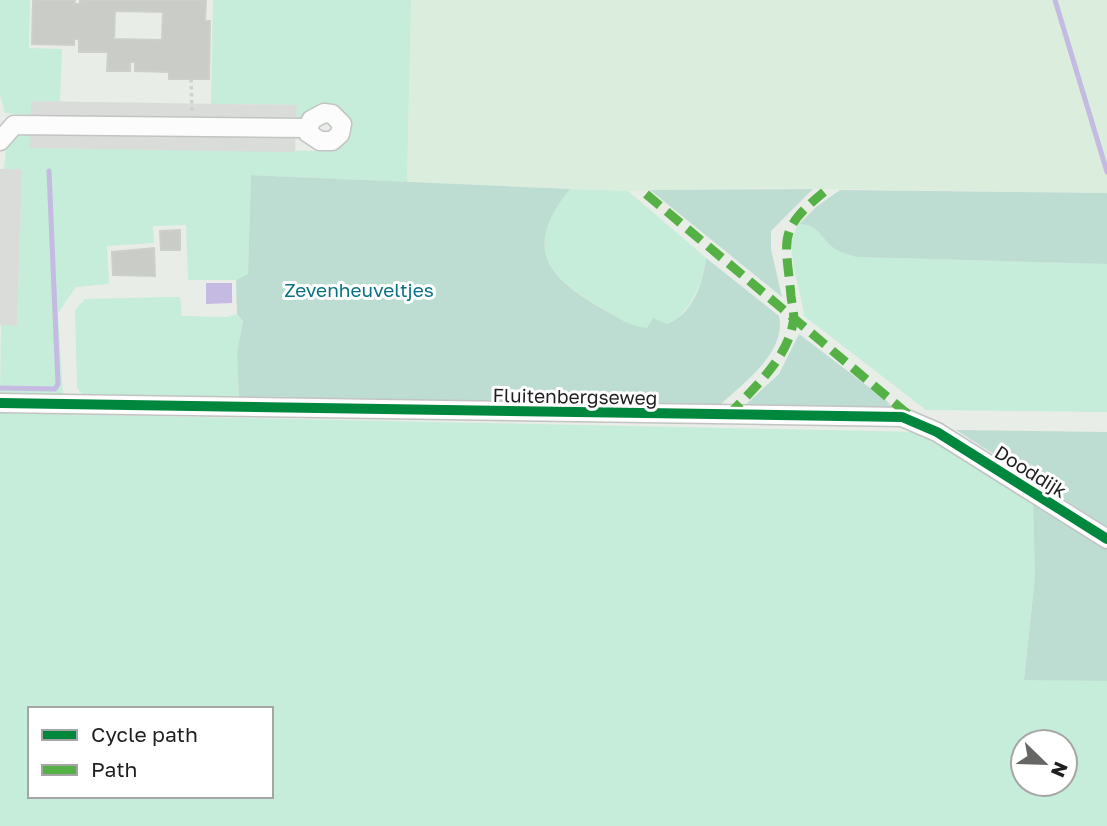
<svg xmlns="http://www.w3.org/2000/svg" width="1107" height="826" viewBox="0 0 1107 826" font-family="'Golos Text',sans-serif">
	<rect width="100%" height="100%" fill="#e9ede8"/>
	<polygon fill="#dbeedd" points="411,0 1107,0 1107,193 759,188 628,191 407,182"/>
	<g fill="#c6ecda" fill-rule="evenodd">
		<polygon points="0,0 30,0 29,48 62,49 60,102 32,101 31,115 5,113 0,95"/>
		<path d="M213 0H411L407 182 251 175 248 274 236 280H188L186 225 153 226 154 243 107 246 109 284 76 287 58 313 63 396 0 395 1 325H17L22 170 4 169 6 149 15 135 31 132V148L331 151C345 142 351 137 350 119L330 103H320L297 122 296 105 211 104Z"/>
		<path d="M570 189 628 191 706 258C702 294 676 342 631 326 621 323 612 314 604 309 546 276 522 249 570 189Z"/>
		<path d="M799 224C817 225 819 234 830 245 837 252 847 254 856 257L1107 264V412L926 410 804 316C802 288 781 249 799 224Z"/>
		<polygon points="168,297 180,297 182,316 226,317 237,314 243,321 237,353 239,398 84,396 77,388 75,310 85,299"/>
		<path d="M0 413 920 432 1033 503 1035 576 1024 679 1107 681V826H0ZM30 709H271V796H30ZM1023 742H1065V784H1023Z"/>
	</g>
	<g fill="#bdddd3">
		<path d="M251 175 570 189C523 248 545 276 603 309 618 318 629 326 647 328L653 318 667 324C693 314 703 283 706 258L779 316C787 353 742 384 719 406L239 398 237 353 243 321 237 314 236 280 248 274Z"/>
		<polygon points="813,189 771,231 771,249 782,297 650,190"/>
		<path d="M840 190 1107 193V264L856 257C847 254 837 252 830 245 819 234 817 225 799 224L816 207Z"/>
		<polygon points="799,334 887,401 893,409 744,406 779,374"/>
		<polygon points="956,430 1107,432 1107,527"/>
		<polygon points="1033,503 1107,549 1107,681 1024,680 1035,576"/>
	</g>
	<g fill="#dadcda">
		<polygon points="31,101 297,105 295,152 30,148"/>
		<polygon points="0,169 22,169 17,326 0,325"/>
	</g>
	<polygon fill="#c4bae2" points="206,283 232,283 232,303 206,304"/>
	<g fill="none" stroke-linecap="round" stroke-linejoin="round">
		<g stroke="#c4bae2" stroke-width="5">
			<polyline points="1055,0 1107,172"/>
			<polyline points="0,388 55,389 58,384 49,171"/>
		</g>
	</g>
	<g fill="#c9ccc7" stroke="#ccd0c9" stroke-width="2" fill-rule="evenodd">
		<path d="M33 0H75L74 4H80V0H206L205 21H210L209 79H169V72L135 71V62H130V71H107L108 52H79V39H74V45L32 44ZM115 11 163 12 162 40 114 39Z"/>
		<polygon points="180,230 180,250 161,250 160,231"/>
		<polygon points="154,248 155,276 113,275 112,252"/>
	</g>
	<g fill="none" stroke-linecap="round" stroke-linejoin="round">
		<g stroke="#c2c4c2" stroke-width="21">
			<g id="minor">
				<polygon points="324,113 332,114 342,124 340,134 332,141 320,141 308,133 311,120"/>
				<polyline points="0,141 14,125 307,128"/>
				<polyline points="0,403 902,417 937,432 1107,539"/>
			</g>
		</g>
		<polyline stroke="#d0d3c3" stroke-width="3.5" stroke-dasharray="3.5 3.5" stroke-linecap="butt" points="191,79 192,111"/>
		<use href="#minor" stroke="#fcfcfc" stroke-width="18"/>
		<g stroke="#55b145" stroke-width="9" stroke-dasharray="18 9" stroke-linecap="butt">
			<polyline points="646,194 910,416"/>
			<path d="M728 416C751 390 787 360 793 323 795 315 792 305 791 296 786 239 776 231 824 192"/>
		</g>
		<g stroke="#fff" stroke-width="15">
			<polyline id="cycleway" points="0,403 902,417 937,432 1107,539"/>
		</g>
		<use href="#cycleway" stroke="#00873e" stroke-width="10"/>
	</g>
	<g text-anchor="middle" dominant-baseline="central" stroke-width="6" stroke-linejoin="round" paint-order="stroke">
		<g font-size="19" fill="#097281" stroke="#fff">
			<text x="359" y="289">Zevenheuveltjes</text>
		</g>
		<g font-size="19" fill="#1f1f1f" stroke="#fff">
			<text transform="translate(575 396) rotate(1)">Fluitenbergseweg</text>
			<text transform="translate(1031 471) rotate(32)">Dooddijk</text>
		</g>
	</g>
	<rect x="28" y="707" width="245" height="91" fill="#ffffff" stroke="#a5a5a5" stroke-width="2"/>
	<rect x="42" y="730" width="35" height="10" fill="#00873e" stroke="#a5a5a5" stroke-width="2"/>
	<text x="91" y="742" font-size="21" fill="#1f1f1f">Cycle path</text>
	<rect x="42" y="765" width="35" height="10" fill="#55b145" stroke="#a5a5a5" stroke-width="2"/>
	<text x="91" y="777" font-size="21" fill="#1f1f1f">Path</text>
	<g transform="translate(1044 763) rotate(113)"><circle r="33" fill="#ffffff" stroke="#a5a5a5" stroke-width="2"/>
	<path d="M0-5L12 26L0 18L-12 26Z" fill="#666765"/>
	<text y="-10" font-size="19" font-weight="bold" text-anchor="middle" fill="#1f1f1f">N</text>
	</g>
</svg>
